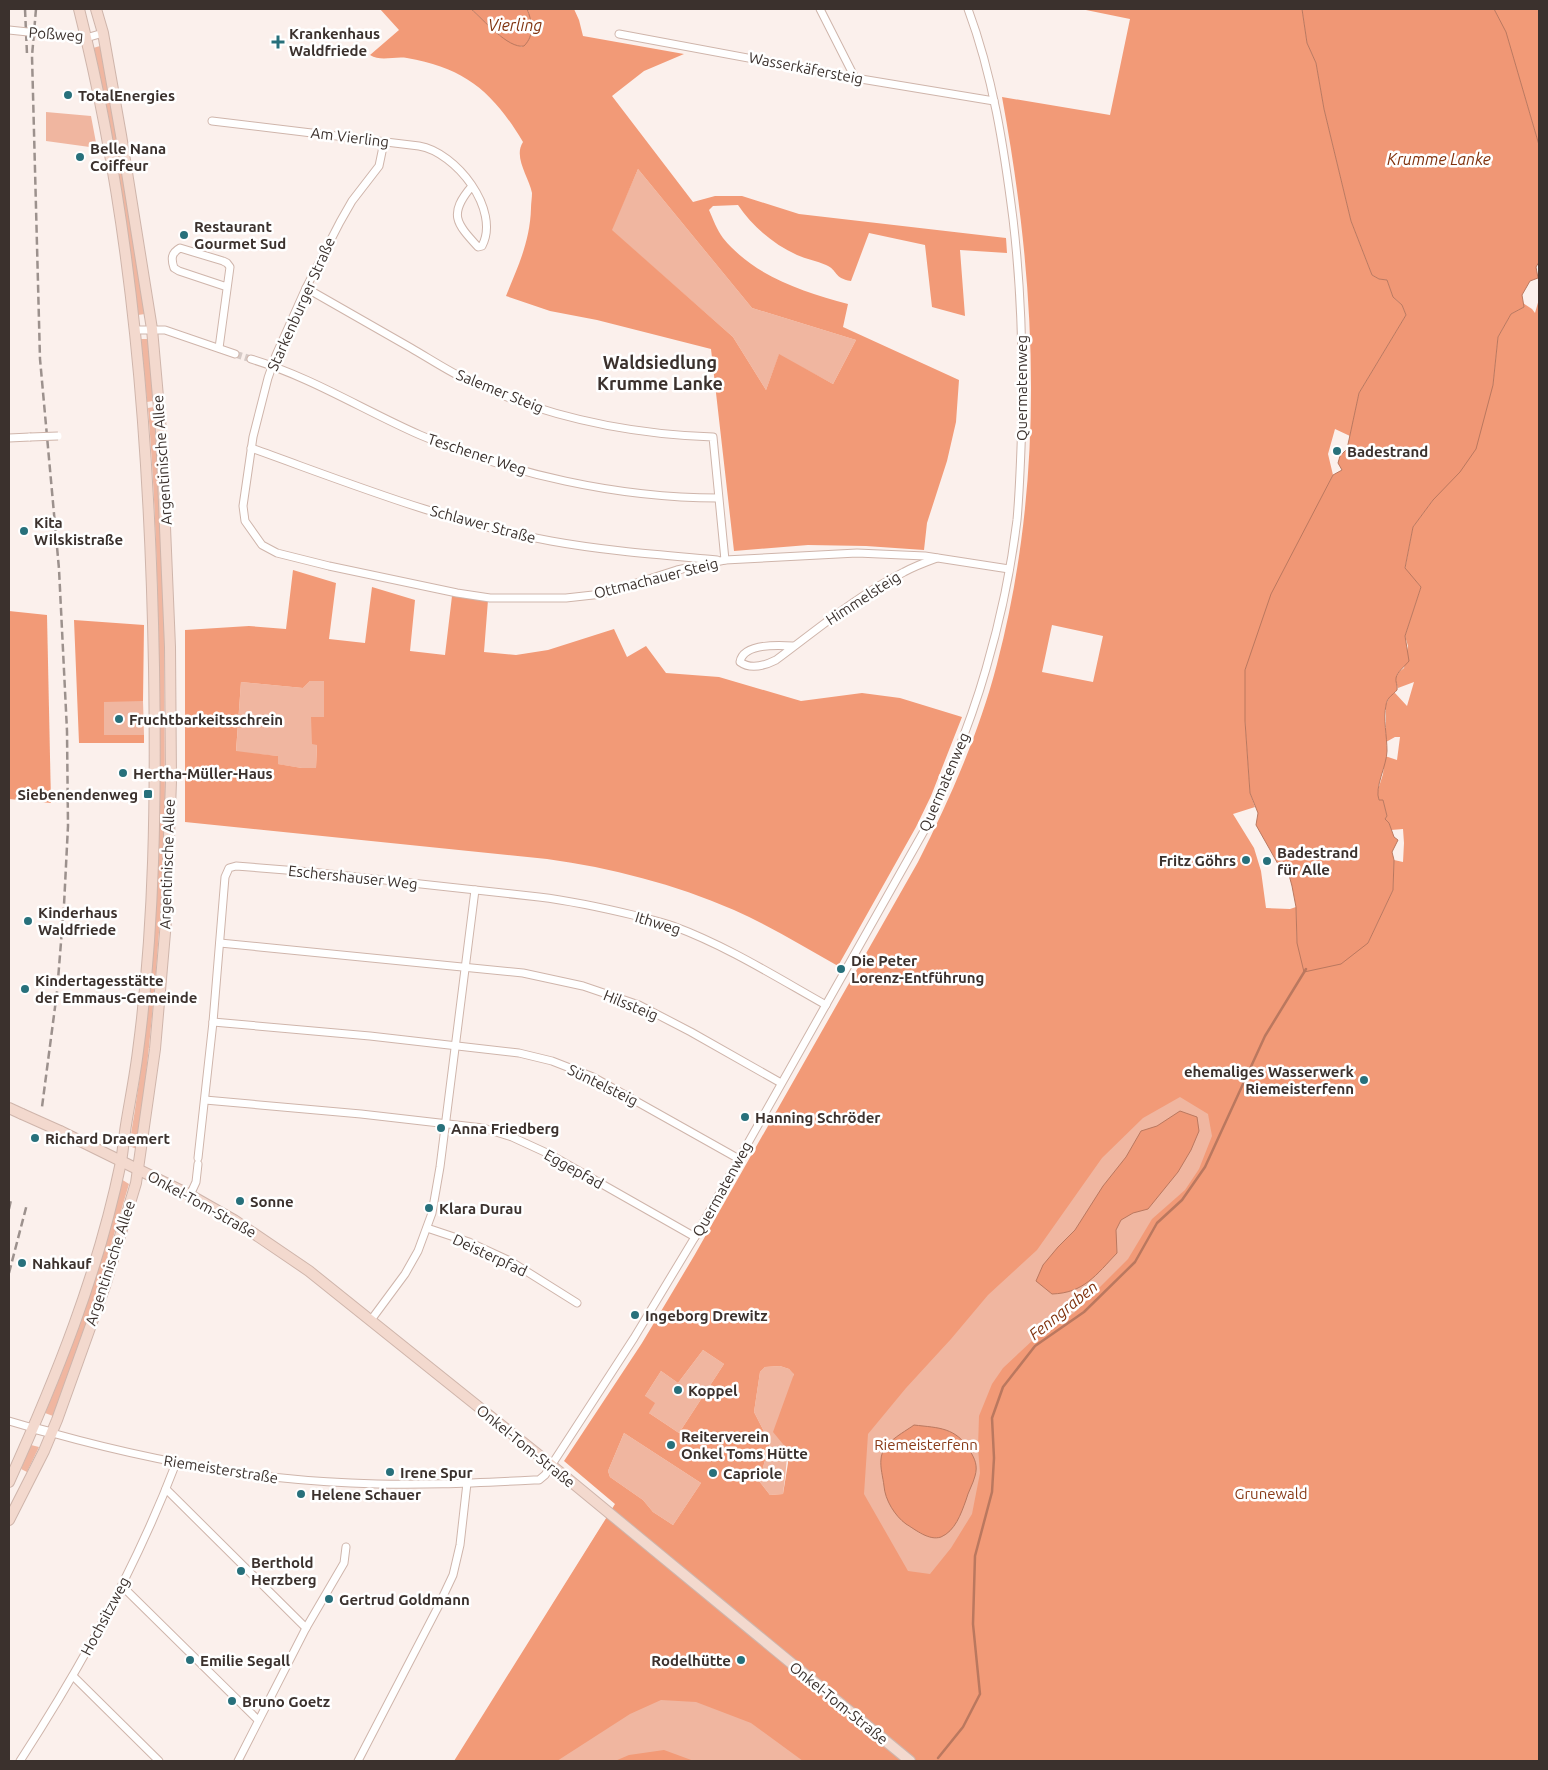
<svg xmlns="http://www.w3.org/2000/svg" width="1548" height="1770" viewBox="0 0 1548 1770" font-family="Ubuntu,sans-serif">
	<rect width="100%" height="100%" fill="#fbf0ec"/>
	<g fill="#f0b6a0">
		<polygon points="100,46 121,165 145,314 138,315 107,116 93,48"/>
		<polygon points="46,112 91,116 97,148 46,141"/>
		<polygon points="638,169 752,308 856,340 833,384 779,355 766,390 733,337 611,230"/>
		<polygon points="141,339 148,339 153,401 147,402"/>
		<path d="M154 407 164 592 165 814H159C160 678 159 543 148 408Z"/>
		<polygon points="310,681 324,681 325,717 312,717 313,744 317,744 316,768 302,768 277,764 278,756 236,752 241,682 303,688"/>
		<polygon points="104,701 143,701 144,735 104,735"/>
		<path d="M159 823H165C161 933 151 1041 137 1149L129 1146C148 1038 156 933 159 823Z"/>
		<polygon points="1259,1078 987,1536 843,1639 853,1406 1116,1096"/>
		<path d="M121 1179 129 1184 97 1292 53 1416 45 1413C78 1337 102 1260 121 1179Z"/>
		<polygon points="703,1350 724,1364 679,1433 649,1413 645,1396 661,1371 678,1383"/>
		<path d="M780 1366 789 1369 794 1373C788 1414 789 1454 783 1494L770 1495 759 1481 770 1443 754 1412 760 1372 765 1367Z"/>
		<polygon points="624,1433 701,1483 673,1525 653,1512 643,1500 610,1477 608,1471"/>
		<polygon points="31,1445 39,1447 27,1472 21,1469"/>
		<polygon points="603,1524 891,1761 455,1761"/>
	</g>
	<g fill="#f29a77" fill-rule="evenodd">
		<path d="M380 9H471L500 36 522 47 529 13 527 9H574L579 20 583 36 684 54 644 71 612 96 693 202 715 196H742L799 214 1006 238 1007 253 960 250 965 316 932 307 925 245 869 233 851 281C833 278 838 270 826 265 817 261 806 259 797 255 773 244 752 226 738 205L713 206 709 210C713 219 717 230 723 238 755 277 802 291 848 304L843 327 959 380 956 422 947 461 927 523 924 550 866 546 808 545 734 551 711 349 597 320 550 311 506 296C518 266 530 242 531 208 531 203 532 198 532 193 529 177 513 157 523 142 493 92 465 68 407 58 394 56 381 62 370 55L399 30ZM638 169 752 308 856 340 833 384 779 354 766 390 733 337 612 230Z"/>
		<path d="M1081 9H1302L1307 43 1316 63 1324 109 1351 221 1372 275 1379 279 1387 280 1393 297 1402 305 1406 315 1359 393 1350 436 1335 429 1328 454 1333 475 1314 513 1245 670V721L1250 793 1255 807 1233 814 1254 848 1261 871 1266 908 1290 909 1296 907 1297 943H1368L1393 890 1394 860 1403 862 1404 843 1403 829 1391 830 1389 823 1385 819 1387 816 1383 800H1379L1377 793 1383 774 1385 756 1397 760 1400 737H1395L1386 742V704L1391 694 1395 693 1407 706 1414 682 1398 688 1395 679 1399 672 1404 668 1408 646 1405 636 1421 587 1405 569 1413 527 1433 500 1493 385 1498 337 1511 314 1524 307 1523 303 1532 309 1535 313 1539 299V1761H803L751 1723 696 1702 661 1700 630 1714 557 1761H454L615 1504 564 1461 642 1343 694 1256 918 862C950 799 979 733 997 664 1046 477 1037 286 1002 97L1110 115 1130 19ZM1052 625 1103 636 1093 682 1042 672ZM1180 1097 1208 1114 1212 1136 1199 1169 1185 1190 1152 1219 1128 1259 1074 1313 1033 1340 1003 1368 992 1384 979 1416 978 1448 980 1473 972 1514 951 1548 930 1574 908 1571 864 1494 868 1434 906 1388 951 1339 988 1295 1037 1250 1102 1158 1143 1118ZM703 1350 724 1364 679 1433 649 1413 655 1403 645 1396 661 1371 678 1383ZM780 1366 789 1369 794 1374 773 1432 787 1449 788 1463 783 1494 770 1495 759 1481 770 1443 754 1412 760 1372 765 1367ZM624 1433 701 1483 673 1525 653 1512 643 1500 610 1477 608 1471Z"/>
		<polygon points="1494,9 1539,9 1539,145 1506,33"/>
		<path d="M293 570 336 583 329 639 365 643 372 587 415 600 410 651 445 655 452 596 488 600 484 652 516 655 548 650 614 629 627 657 646 646 666 673 719 677 801 701 862 693 900 698 962 717 931 796 916 827 838 966C804 947 770 926 734 910 674 884 612 868 547 859L185 822V630L249 626 286 629ZM310 681H324V717H311L312 744 317 745 316 768H302L278 764V756L236 751 241 682 303 688Z"/>
		<polygon points="9,611 47,615 51,803 9,799"/>
		<polygon points="74,620 144,625 143,701 104,702 104,735 144,735 144,743 79,743"/>
		<polygon points="664,1750 694,1761 615,1761 629,1755"/>
	</g>
	<g fill="#f09775" stroke="#ba785f">
		<path d="M471 9H527C532 21 535 35 524 46 508 49 483 19 471 9Z"/>
		<path d="M1302 9H1494L1506 32 1539 145V262L1536 267 1538 278 1530 281 1522 295 1524 307 1511 314 1498 337 1493 385 1476 449 1460 472 1433 500 1413 527 1405 568 1421 587 1405 636 1409 661C1405 666 1397 672 1396 678 1395 681 1398 686 1397 690 1393 695 1387 697 1386 705 1383 719 1387 736 1387 751 1387 765 1374 788 1379 800H1383L1387 816 1385 819 1389 823 1394 837 1398 840 1392 852 1394 860 1393 890 1368 943 1341 964 1304 972 1297 943 1296 907 1292 886 1289 875 1278 864 1256 825 1258 813 1250 793 1245 721V670L1271 594 1333 475 1342 470 1338 463 1340 456 1347 449 1359 393 1406 315 1402 305 1393 297 1387 280 1379 279 1372 275 1351 221 1324 109 1316 63 1307 43Z"/>
		<path d="M1180 1111 1197 1117 1199 1131 1191 1150 1178 1172 1148 1209 1133 1213 1121 1220 1116 1230 1117 1253C1096 1275 1084 1293 1052 1294L1036 1281 1043 1265 1058 1247 1075 1230 1103 1186 1126 1157 1141 1131 1157 1126Z"/>
		<path d="M914 1425C939 1428 956 1427 970 1451 975 1459 978 1466 975 1476 973 1484 968 1492 966 1500 961 1514 955 1531 941 1537 929 1541 916 1530 906 1524 895 1516 885 1500 884 1486 883 1477 880 1468 881 1459 882 1443 903 1433 914 1425Z"/>
	</g>
	<g fill="none" stroke-linecap="round" stroke-linejoin="round">
		<polyline stroke="#ba785f" stroke-width="2.5" points="938,1758 963,1727 980,1694 973,1624 975,1556 992,1492 994,1458 992,1418 1003,1387 1035,1346 1084,1312 1135,1262 1157,1223 1182,1200 1205,1167 1265,1036 1306,969"/>
		<polyline stroke="#d5cac6" stroke-width="7" stroke-dasharray="7 3.5" stroke-linecap="butt" points="235,354 251,359"/>
		<g stroke="#cfb5ab" stroke-width="9">
			<g id="minor">
				<polyline points="820,9 855,78"/>
				<polyline points="47,34 86,38 103,33"/>
				<polyline points="619,34 855,78 994,101"/>
				<path d="M212 121 419 146C456 152 501 210 482 246L478 247C456 223 448 214 472 186"/>
				<polyline points="384,142 379,166 352,201 340,222 306,288 276,355 268,378 253,437 243,506 245,521 262,545 277,553 329,566 457,593 490,598 566,598 602,594 677,570 725,560 857,553 925,556 1009,569"/>
				<path d="M306 288C341 308 376 328 411 348 430 359 448 371 467 380 545 417 628 434 713 437L725 560"/>
				<polyline points="135,330 165,330 235,354"/>
				<path d="M219 348 230 267 227 263 223 261 180 248C171 253 171 259 174 268L179 271 227 287"/>
				<path d="M251 359C311 377 363 410 420 435 511 474 618 498 718 498"/>
				<polyline points="9,438 30,437"/>
				<path d="M251 448C349 483 448 523 551 541 606 551 662 555 717 560"/>
				<path d="M793 646C779 645 743 643 740 662 751 670 766 665 776 660 818 629 858 595 904 572 915 566 926 562 937 558"/>
				<polyline points="220,943 523,973 583,986 639,1005 691,1032 781,1083"/>
				<polyline points="213,1022 370,1036 519,1053 552,1061 593,1077 739,1159"/>
				<polyline points="205,1100 361,1114 483,1128 512,1137 549,1154 695,1237"/>
				<path d="M198 1158 213 1022 225 877 229 868 236 866 311 872 539 897C572 901 604 908 637 916 649 919 662 922 673 926 727 946 776 977 826 1005"/>
				<polyline points="190,1195 196,1182 198,1164"/>
				<polyline points="427,1228 469,1242 510,1261 577,1303"/>
				<polyline points="371,1320 405,1274 418,1251 432,1213 440,1167 475,890"/>
				<polyline points="9,1421 33,1428"/>
				<path d="M52 1433C149 1460 250 1479 351 1483 412 1486 473 1483 534 1480H539L545 1475 634 1338 695 1237 924 831C948 778 970 725 986 669 1000 621 1011 570 1017 520 1020 486 1021 452 1022 418 1023 352 1021 286 1013 219 1004 148 993 76 968 9"/>
				<polyline points="166,1489 306,1628"/>
				<polyline points="122,1586 258,1720"/>
				<polyline points="73,1676 159,1761"/>
				<path d="M20 1761C81 1667 136 1568 176 1463"/>
				<polyline points="238,1761 306,1628 344,1563 346,1547"/>
				<polyline points="358,1761 437,1609 453,1575 460,1545 467,1483"/>
			</g>
		</g>
		<g stroke="#cfb5ab" stroke-width="11">
			<polyline id="tertiary" points="33,1428 52,1433"/>
		</g>
		<g stroke="#cfb5ab" stroke-width="12">
			<g id="secondary">
				<polyline points="9,1108 22,1114"/>
				<polyline points="60,1131 190,1195 234,1220 309,1271 551,1465 910,1761"/>
				<path d="M9 1482C56 1378 98 1274 121 1162 123 1150 124 1137 126 1125 130 1100 135 1076 138 1051 155 924 156 795 154 667 150 446 133 223 79 9"/>
				<polyline points="9,1520 44,1451 57,1420 105,1286 136,1183 155,1049 166,921 171,781 170,647 161,431 152,329 121,135 103,33 96,9"/>
			</g>
		</g>
		<use href="#minor" stroke="#fff" stroke-width="7"/>
		<use href="#tertiary" stroke="#fff" stroke-width="9"/>
		<use href="#secondary" stroke="#f3d9ce" stroke-width="10"/>
		<g stroke="#9c918d" stroke-width="2.5" stroke-dasharray="8 4" stroke-linecap="butt">
			<polyline points="25,9 27,54"/>
			<polyline points="36,9 32,56 40,359 59,569 67,731 68,826 64,905 57,992 42,1107"/>
			<polyline points="9,1209 11,1200"/>
			<polyline points="9,1273 27,1204"/>
		</g>
		<g stroke="#cfb5ab" stroke-width="9" stroke-linecap="butt">
			<g id="minor-bridge">
				<polyline points="9,30 47,34"/>
				<polyline points="30,437 58,436"/>
			</g>
		</g>
		<g stroke="#cfb5ab" stroke-width="12" stroke-linecap="butt">
			<polyline id="secondary-bridge" points="22,1114 60,1131"/>
		</g>
		<use href="#minor-bridge" stroke="#fff" stroke-width="7"/>
		<use href="#secondary-bridge" stroke="#f3d9ce" stroke-width="10"/>
	</g>
	<g fill="#27707b" stroke="#fff" stroke-width="2">
		<path d="M275.5 34.5h5v5h5v5h-5v5h-5v-5h-5v-5h5z"/>
		<circle cx="68" cy="95" r="5"/>
		<circle cx="80" cy="157" r="5"/>
		<circle cx="184" cy="235" r="5"/>
		<circle cx="1337" cy="451" r="5"/>
		<circle cx="24" cy="531" r="5"/>
		<circle cx="119" cy="719" r="5"/>
		<circle cx="123" cy="773" r="5"/>
		<rect x="143" y="789" width="10" height="10" rx="2.5"/>
		<circle cx="1246" cy="860" r="5"/>
		<circle cx="1267" cy="861" r="5"/>
		<circle cx="28" cy="921" r="5"/>
		<circle cx="841" cy="969" r="5"/>
		<circle cx="25" cy="989" r="5"/>
		<circle cx="1364" cy="1080" r="5"/>
		<circle cx="745" cy="1117" r="5"/>
		<circle cx="441" cy="1128" r="5"/>
		<circle cx="35" cy="1138" r="5"/>
		<circle cx="240" cy="1201" r="5"/>
		<circle cx="429" cy="1208" r="5"/>
		<circle cx="22" cy="1263" r="5"/>
		<circle cx="635" cy="1315" r="5"/>
		<circle cx="678" cy="1390" r="5"/>
		<circle cx="671" cy="1445" r="5"/>
		<circle cx="390" cy="1472" r="5"/>
		<circle cx="713" cy="1473" r="5"/>
		<circle cx="301" cy="1494" r="5"/>
		<circle cx="241" cy="1571" r="5"/>
		<circle cx="329" cy="1599" r="5"/>
		<circle cx="190" cy="1660" r="5"/>
		<circle cx="741" cy="1660" r="5"/>
		<circle cx="232" cy="1701" r="5"/>
	</g>
	<g text-anchor="middle" dominant-baseline="central" stroke-width="5" stroke-linejoin="round" paint-order="stroke">
		<g font-size="15" font-weight="bold" fill="#3b312d" stroke="#fff" text-anchor="start">
			<text x="289" y="33">Krankenhaus<tspan x="289" dy="17">Waldfriede</tspan></text>
			<text x="78" y="95">TotalEnergies</text>
			<text x="90" y="148">Belle Nana<tspan x="90" dy="17">Coiffeur</tspan></text>
			<text x="194" y="226">Restaurant<tspan x="194" dy="17">Gourmet Sud</tspan></text>
			<text x="1347" y="451">Badestrand</text>
			<text x="34" y="522">Kita<tspan x="34" dy="17">Wilskistraße</tspan></text>
			<text x="129" y="719">Fruchtbarkeitsschrein</text>
			<text x="133" y="773">Hertha-Müller-Haus</text>
			<text x="138" y="794" text-anchor="end">Siebenendenweg</text>
			<text x="1277" y="852">Badestrand<tspan x="1277" dy="17">für Alle</tspan></text>
			<text x="1236" y="860" text-anchor="end">Fritz Göhrs</text>
			<text x="38" y="912">Kinderhaus<tspan x="38" dy="17">Waldfriede</tspan></text>
			<text x="851" y="960">Die Peter<tspan x="851" dy="17">Lorenz-Entführung</tspan></text>
			<text x="35" y="980">Kindertagesstätte<tspan x="35" dy="17">der Emmaus-Gemeinde</tspan></text>
			<text x="1354" y="1071" text-anchor="end">ehemaliges Wasserwerk<tspan x="1354" dy="17">Riemeisterfenn</tspan></text>
			<text x="755" y="1117">Hanning Schröder</text>
			<text x="451" y="1128">Anna Friedberg</text>
			<text x="45" y="1138">Richard Draemert</text>
			<text x="250" y="1201">Sonne</text>
			<text x="439" y="1208">Klara Durau</text>
			<text x="32" y="1263">Nahkauf</text>
			<text x="645" y="1315">Ingeborg Drewitz</text>
			<text x="688" y="1390">Koppel</text>
			<text x="681" y="1436">Reiterverein<tspan x="681" dy="17">Onkel Toms Hütte</tspan></text>
			<text x="400" y="1472">Irene Spur</text>
			<text x="723" y="1473">Capriole</text>
			<text x="311" y="1494">Helene Schauer</text>
			<text x="251" y="1562">Berthold<tspan x="251" dy="17">Herzberg</tspan></text>
			<text x="339" y="1599">Gertrud Goldmann</text>
			<text x="200" y="1660">Emilie Segall</text>
			<text x="731" y="1660" text-anchor="end">Rodelhütte</text>
			<text x="242" y="1701">Bruno Goetz</text>
		</g>
		<g font-size="15" fill="#3b312d" stroke="#fff">
			<text transform="translate(56 34) rotate(4)">Poßweg</text>
			<text transform="translate(806 68) rotate(11)">Wasserkäfersteig</text>
			<text transform="translate(350 137) rotate(7)">Am Vierling</text>
			<text transform="translate(301 304) rotate(-66)">Starkenburger Straße</text>
			<text transform="translate(1021 388) rotate(-90)">Quermatenweg</text>
			<text transform="translate(500 391) rotate(22)">Salemer Steig</text>
			<text transform="translate(477 454) rotate(18)">Teschener Weg</text>
			<text transform="translate(162 460) rotate(-94)">Argentinische Allee</text>
			<text transform="translate(483 524) rotate(15)">Schlawer Straße</text>
			<text transform="translate(656 578) rotate(-14)">Ottmachauer Steig</text>
			<text transform="translate(863 598) rotate(-33)">Himmelsteig</text>
			<text transform="translate(944 782) rotate(-67)">Quermatenweg</text>
			<text transform="translate(167 864) rotate(-88)">Argentinische Allee</text>
			<text transform="translate(353 877) rotate(6)">Eschershauser Weg</text>
			<text transform="translate(658 923) rotate(17)">Ithweg</text>
			<text transform="translate(631 1005) rotate(22)">Hilssteig</text>
			<text transform="translate(603 1085) rotate(26)">Süntelsteig</text>
			<text transform="translate(574 1169) rotate(29)">Eggepfad</text>
			<text transform="translate(722 1189) rotate(-61)">Quermatenweg</text>
			<text transform="translate(202 1204) rotate(29)">Onkel-Tom-Straße</text>
			<text transform="translate(490 1255) rotate(25)">Deisterpfad</text>
			<text transform="translate(110 1263) rotate(-72)">Argentinische Allee</text>
			<text transform="translate(526 1446) rotate(39)">Onkel-Tom-Straße</text>
			<text transform="translate(221 1469) rotate(9)">Riemeisterstraße</text>
			<text transform="translate(105 1616) rotate(-62)">Hochsitzweg</text>
			<text transform="translate(839 1703) rotate(39)">Onkel-Tom-Straße</text>
		</g>
		<g font-size="15" fill="#893a17" stroke="#fff">
			<text x="926" y="1444">Riemeisterfenn</text>
			<text x="1271" y="1493">Grunewald</text>
		</g>
		<g font-size="16" font-style="italic" fill="#80320d" stroke="#fff">
			<text x="515" y="25">Vierling</text>
			<text x="1439" y="159">Krumme Lanke</text>
			<text transform="translate(1063 1310) rotate(-39)">Fenngraben</text>
		</g>
		<g font-size="18" font-weight="bold" fill="#3b312d" stroke="#fff">
			<text x="660" y="362">Waldsiedlung<tspan x="660" dy="21">Krumme Lanke</tspan></text>
		</g>
	</g>
	<rect width="1548" height="1770" fill="none" stroke="#3b312d" stroke-width="20"/>
</svg>
